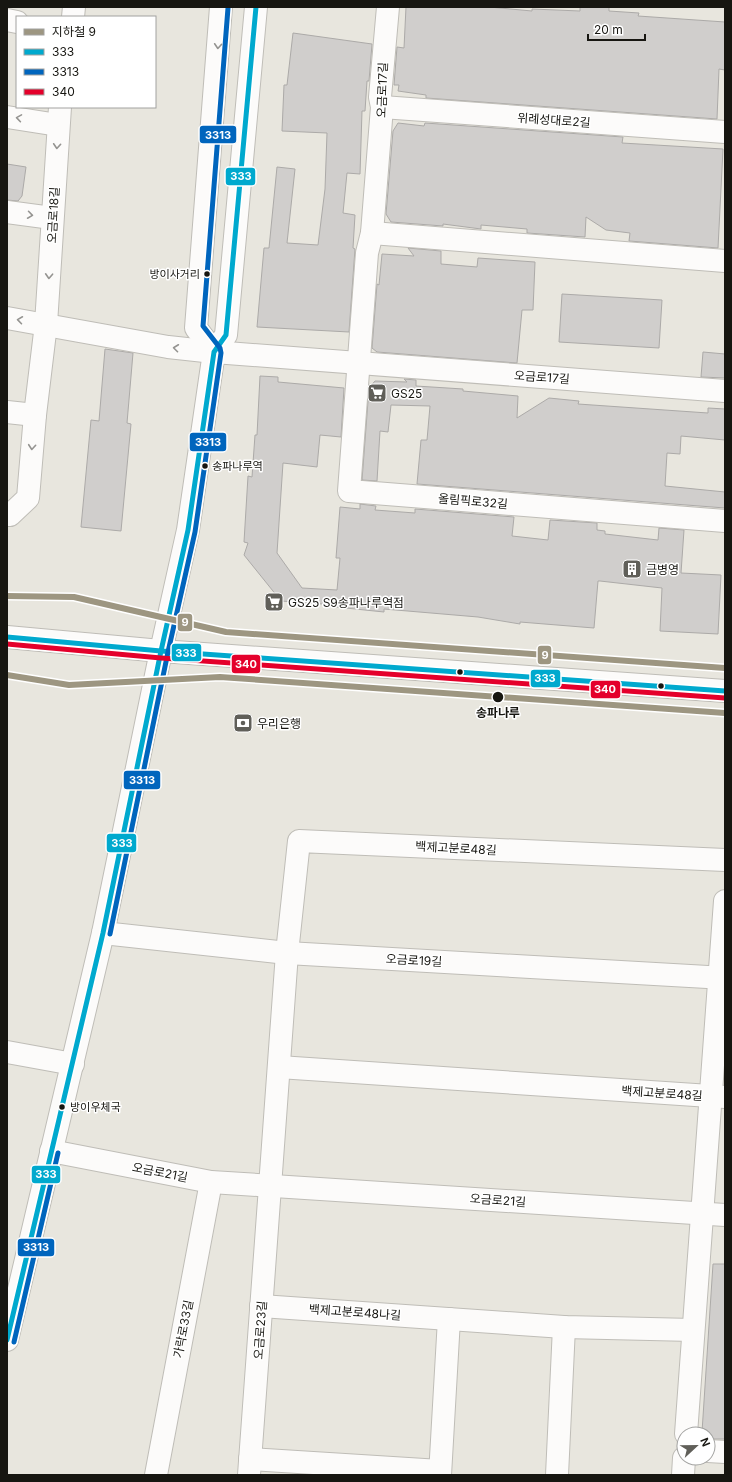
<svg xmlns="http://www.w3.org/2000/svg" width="732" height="1482" viewBox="0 0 732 1482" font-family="Inter,'Noto Sans KR',sans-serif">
	<rect width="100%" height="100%" fill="#e8e6de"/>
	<g fill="#d0cecc" stroke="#acaaa8">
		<polygon points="406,7 489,7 532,11 532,9 580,11 580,7 609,7 609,11 639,13 638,16 725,22 725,70 719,69 717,119 426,98 426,95 398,91 399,85 394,85 397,47 404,48"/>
		<polygon points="293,33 372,44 369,81 367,81 365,111 362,111 360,174 347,173 343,213 355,215 353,248 355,249 349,332 257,327 264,248 269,248 277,167 295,169 287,243 318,245 325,189 327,133 282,131 284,85 287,85"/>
		<polygon points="398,123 424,126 425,123 623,137 622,143 723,149 718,248 629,241 630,233 606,230 586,217 585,237 527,233 527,229 481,225 481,229 443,224 443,226 391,222 386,214 393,131"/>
		<polygon points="7,164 26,167 22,196 18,201 7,200"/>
		<polygon points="408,248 441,251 441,264 477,267 478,258 535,262 533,310 522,310 517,363 377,352 372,348 377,284 379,285 382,254 414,256"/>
		<polygon points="562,294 662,300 659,348 559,342"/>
		<polygon points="105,349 133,353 127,423 131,424 121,531 81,527 91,420 99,421"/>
		<polygon points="703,352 725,354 725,378 701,377"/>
		<polygon points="260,376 278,377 278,382 344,388 341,437 320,435 317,467 283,463 277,553 302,588 337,590 340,558 336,558 340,507 360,509 360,504 376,506 375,510 415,513 415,509 514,517 512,536 548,540 550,520 597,523 597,530 605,531 605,534 658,540 659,528 684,530 681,573 721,575 718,634 660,631 662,588 600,581 598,581 594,628 520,622 520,624 478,617 384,609 384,612 336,607 336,605 281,601 244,555 248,543 244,542 248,476 252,477 255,435 257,435"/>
		<polygon points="404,379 416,380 416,386 463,389 463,391 518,396 517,418 549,398 579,401 578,404 708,413 708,408 725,409 725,440 681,436 680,454 667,453 665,486 725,492 725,508 417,484 421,440 427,440 430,406 391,405 388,432 380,431 377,481 362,480 369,388 375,381 407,382"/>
		<polygon points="713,1264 725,1264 725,1439 708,1439 708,1434 702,1432"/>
	</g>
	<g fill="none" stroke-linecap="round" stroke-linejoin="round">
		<g stroke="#bfbdb7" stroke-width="24">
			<g id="minor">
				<polyline points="388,7 380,97 382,107 372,233 367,253 349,491 725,521"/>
				<polyline points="73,17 74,7"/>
				<polyline points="7,20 17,22"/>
				<polyline points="382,107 725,132"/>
				<polyline points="7,117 58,125"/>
				<polyline points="7,212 52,218"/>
				<polyline points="372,233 725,261"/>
				<polyline points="7,318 168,347 214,352 725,391"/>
				<polyline points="7,412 35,415"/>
				<polyline points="7,514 10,515 28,498 35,415 46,324 60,107"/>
				<polyline points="103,933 287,953 725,978"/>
				<polyline points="7,1052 73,1064"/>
				<polyline points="279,1067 725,1097"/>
				<polyline points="51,1151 211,1182 725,1215"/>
				<polyline points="261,1306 564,1327 693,1330"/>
				<polyline points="686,1434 725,901"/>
				<polyline points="708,1451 725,1452"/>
				<polyline points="250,1459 440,1471"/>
				<polyline points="156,1475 211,1182"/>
				<polyline points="249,1475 287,953 299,841 725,860"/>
				<polyline points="440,1475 449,1319"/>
				<polyline points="557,1475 564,1327"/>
				<polyline points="683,1475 684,1458"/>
			</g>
		</g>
		<g stroke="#bfbdb7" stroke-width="24">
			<g id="major">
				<polyline points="214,352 196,328 221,7"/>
				<polyline points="7,637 161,651 725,691"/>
				<polyline points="7,1340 103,933 161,651 188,530 214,352 226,335 256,7"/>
			</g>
		</g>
		<use href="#minor" stroke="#fcfbfa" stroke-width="22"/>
		<use href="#major" stroke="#fcfbfa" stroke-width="22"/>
		<g stroke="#fff" stroke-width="8">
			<g id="bus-1">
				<polyline points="7,637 161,651 725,691"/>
				<polyline points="7,1340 103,933 161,651 188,530 214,352 226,335 256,7"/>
			</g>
		</g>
		<g stroke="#fff" stroke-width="8">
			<g id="bus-2">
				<polyline points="110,934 168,652 195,532 221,353 220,348 203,326 228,8"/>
				<polyline points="14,1342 58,1153"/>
			</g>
		</g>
		<g stroke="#fff" stroke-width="8">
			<polyline id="bus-3" points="7,644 161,658 725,698"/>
		</g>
		<use href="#bus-1" stroke="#00a9ce" stroke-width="5"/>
		<use href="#bus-2" stroke="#0065bd" stroke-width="5"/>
		<use href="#bus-3" stroke="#e4002b" stroke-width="5"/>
		<g stroke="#fff" stroke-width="9">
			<g id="metro-1">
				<polyline points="7,596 74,597 226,632 725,668"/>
				<polyline points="7,675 69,685 220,677 725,713"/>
			</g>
		</g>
		<use href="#metro-1" stroke="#9d9681" stroke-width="6"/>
	</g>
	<defs><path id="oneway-chevron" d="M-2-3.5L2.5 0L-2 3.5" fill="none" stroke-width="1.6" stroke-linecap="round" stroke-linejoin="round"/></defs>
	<g stroke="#959491">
		<use href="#oneway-chevron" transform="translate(218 46) rotate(94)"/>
		<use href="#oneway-chevron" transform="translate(19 118) rotate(-171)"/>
		<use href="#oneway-chevron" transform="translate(57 146) rotate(94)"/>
		<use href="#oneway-chevron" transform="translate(30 215) rotate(8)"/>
		<use href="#oneway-chevron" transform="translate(49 276) rotate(93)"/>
		<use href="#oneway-chevron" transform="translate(20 320) rotate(-172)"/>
		<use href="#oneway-chevron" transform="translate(176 348) rotate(-173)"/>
		<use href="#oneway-chevron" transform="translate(32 447) rotate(95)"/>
	</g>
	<defs>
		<g id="supermarket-square" transform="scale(1)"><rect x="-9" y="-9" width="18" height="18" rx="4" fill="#605f59" stroke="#fff"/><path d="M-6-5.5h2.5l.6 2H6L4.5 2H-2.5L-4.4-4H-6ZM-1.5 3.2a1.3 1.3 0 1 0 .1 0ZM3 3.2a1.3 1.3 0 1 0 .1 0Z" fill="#fff"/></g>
		<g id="building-square" transform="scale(1)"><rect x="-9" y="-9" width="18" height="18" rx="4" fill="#605f59" stroke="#fff"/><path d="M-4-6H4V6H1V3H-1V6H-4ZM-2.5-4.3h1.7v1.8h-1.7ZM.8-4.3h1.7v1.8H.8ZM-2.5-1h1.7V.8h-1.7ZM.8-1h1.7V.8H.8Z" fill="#fff"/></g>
		<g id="bank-square" transform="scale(1)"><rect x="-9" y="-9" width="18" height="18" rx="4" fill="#605f59" stroke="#fff"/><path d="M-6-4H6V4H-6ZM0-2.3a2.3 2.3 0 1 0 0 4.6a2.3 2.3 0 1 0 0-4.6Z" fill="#fff"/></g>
	</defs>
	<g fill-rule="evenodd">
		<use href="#supermarket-square" x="377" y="393"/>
		<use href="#building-square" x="632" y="569"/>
		<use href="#supermarket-square" x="274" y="602"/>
		<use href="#bank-square" x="243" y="723"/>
	</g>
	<g fill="#171611" stroke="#fff" stroke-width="1.5">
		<circle cx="207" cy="274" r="3.5"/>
		<circle cx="205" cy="466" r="3.5"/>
		<circle cx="460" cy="672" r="3.5"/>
		<circle cx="661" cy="686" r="3.5"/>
		<circle cx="498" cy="697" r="6"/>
		<circle cx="62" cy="1107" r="3.5"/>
	</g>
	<g text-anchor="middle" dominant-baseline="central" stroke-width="3" stroke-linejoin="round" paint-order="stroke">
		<g font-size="11" fill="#171611" stroke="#fff" text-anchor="start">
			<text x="200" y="274" text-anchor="end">방이사거리</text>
			<text x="212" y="466">송파나루역</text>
			<text x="70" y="1107">방이우체국</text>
		</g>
		<g font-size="12" fill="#171611" stroke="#fff">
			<text transform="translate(382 90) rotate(-88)">오금로17길</text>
			<text transform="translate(554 120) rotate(4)">위례성대로2길</text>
			<text transform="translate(53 215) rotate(-87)">오금로18길</text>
			<text transform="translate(542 377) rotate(4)">오금로17길</text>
			<text transform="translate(473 501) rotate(5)">올림픽로32길</text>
			<text transform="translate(456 848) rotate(3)">백제고분로48길</text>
			<text transform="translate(414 960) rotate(3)">오금로19길</text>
			<text transform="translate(662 1093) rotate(4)">백제고분로48길</text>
			<text transform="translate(160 1172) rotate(11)">오금로21길</text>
			<text transform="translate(498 1200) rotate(4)">오금로21길</text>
			<text transform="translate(355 1312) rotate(4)">백제고분로48나길</text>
			<text transform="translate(183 1329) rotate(-79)">가락로33길</text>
			<text transform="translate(260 1330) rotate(-86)">오금로23길</text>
		</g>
		<g font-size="12" fill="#171611" stroke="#fff" text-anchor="start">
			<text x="391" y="393">GS25</text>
			<text x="646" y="569">금병영</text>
			<text x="288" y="602">GS25 S9송파나루역점</text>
			<text x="257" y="723">우리은행</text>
		</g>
		<g font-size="12" font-weight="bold" fill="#171611" stroke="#fff">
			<text x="498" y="712">송파나루</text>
		</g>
	</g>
	<g stroke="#fff" stroke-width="1.5">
		<rect x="199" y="125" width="38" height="19" rx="4" fill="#0065bd"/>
		<rect x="225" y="167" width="31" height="19" rx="4" fill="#00a9ce"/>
		<rect x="189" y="432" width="38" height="20" rx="4" fill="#0065bd"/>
		<rect x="177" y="613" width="16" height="19" rx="4" fill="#9d9681"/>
		<rect x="171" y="643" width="31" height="19" rx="4" fill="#00a9ce"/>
		<rect x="537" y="645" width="15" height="20" rx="4" fill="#9d9681"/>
		<rect x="231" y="654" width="30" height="20" rx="4" fill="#e4002b"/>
		<rect x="530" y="669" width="31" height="19" rx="4" fill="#00a9ce"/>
		<rect x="590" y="680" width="31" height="19" rx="4" fill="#e4002b"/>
		<rect x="123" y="770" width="38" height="20" rx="4" fill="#0065bd"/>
		<rect x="106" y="833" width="31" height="20" rx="4" fill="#00a9ce"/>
		<rect x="31" y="1165" width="30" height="19" rx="4" fill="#00a9ce"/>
		<rect x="17" y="1238" width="38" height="19" rx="4" fill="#0065bd"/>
	</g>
	<g font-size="11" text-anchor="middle" font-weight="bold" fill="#fff">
		<text x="218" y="139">3313</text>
		<text x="241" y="180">333</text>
		<text x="208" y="446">3313</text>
		<text x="185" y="626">9</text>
		<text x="186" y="657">333</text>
		<text x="545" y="659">9</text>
		<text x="246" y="668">340</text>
		<text x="545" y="682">333</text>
		<text x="605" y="693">340</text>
		<text x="142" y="784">3313</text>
		<text x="122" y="847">333</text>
		<text x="46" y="1178">333</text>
		<text x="36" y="1251">3313</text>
	</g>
	<rect width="732" height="1482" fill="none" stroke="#171611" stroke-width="16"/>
	<rect x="16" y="16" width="140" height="92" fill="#ffffff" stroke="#a2a2a0"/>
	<rect x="24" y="29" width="20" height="6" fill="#9d9681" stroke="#a2a2a0"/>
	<text x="52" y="36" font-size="12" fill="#171611">지하철 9</text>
	<rect x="24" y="49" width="20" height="6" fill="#00a9ce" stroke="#a2a2a0"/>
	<text x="52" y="56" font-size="12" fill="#171611">333</text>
	<rect x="24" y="69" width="20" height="6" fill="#0065bd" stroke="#a2a2a0"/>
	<text x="52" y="76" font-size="12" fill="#171611">3313</text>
	<rect x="24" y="89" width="20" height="6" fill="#e4002b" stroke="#a2a2a0"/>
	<text x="52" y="96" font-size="12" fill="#171611">340</text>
	<g transform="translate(696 1446) rotate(68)"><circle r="19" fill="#ffffff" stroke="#a2a2a0"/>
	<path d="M0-3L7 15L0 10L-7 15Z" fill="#605f59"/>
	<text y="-6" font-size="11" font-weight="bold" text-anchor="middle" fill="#171611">N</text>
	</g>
	<path d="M588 34v6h57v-6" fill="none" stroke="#171611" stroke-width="2"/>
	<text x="594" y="34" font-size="12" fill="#171611" stroke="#ffffff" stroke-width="3" paint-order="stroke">20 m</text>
</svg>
